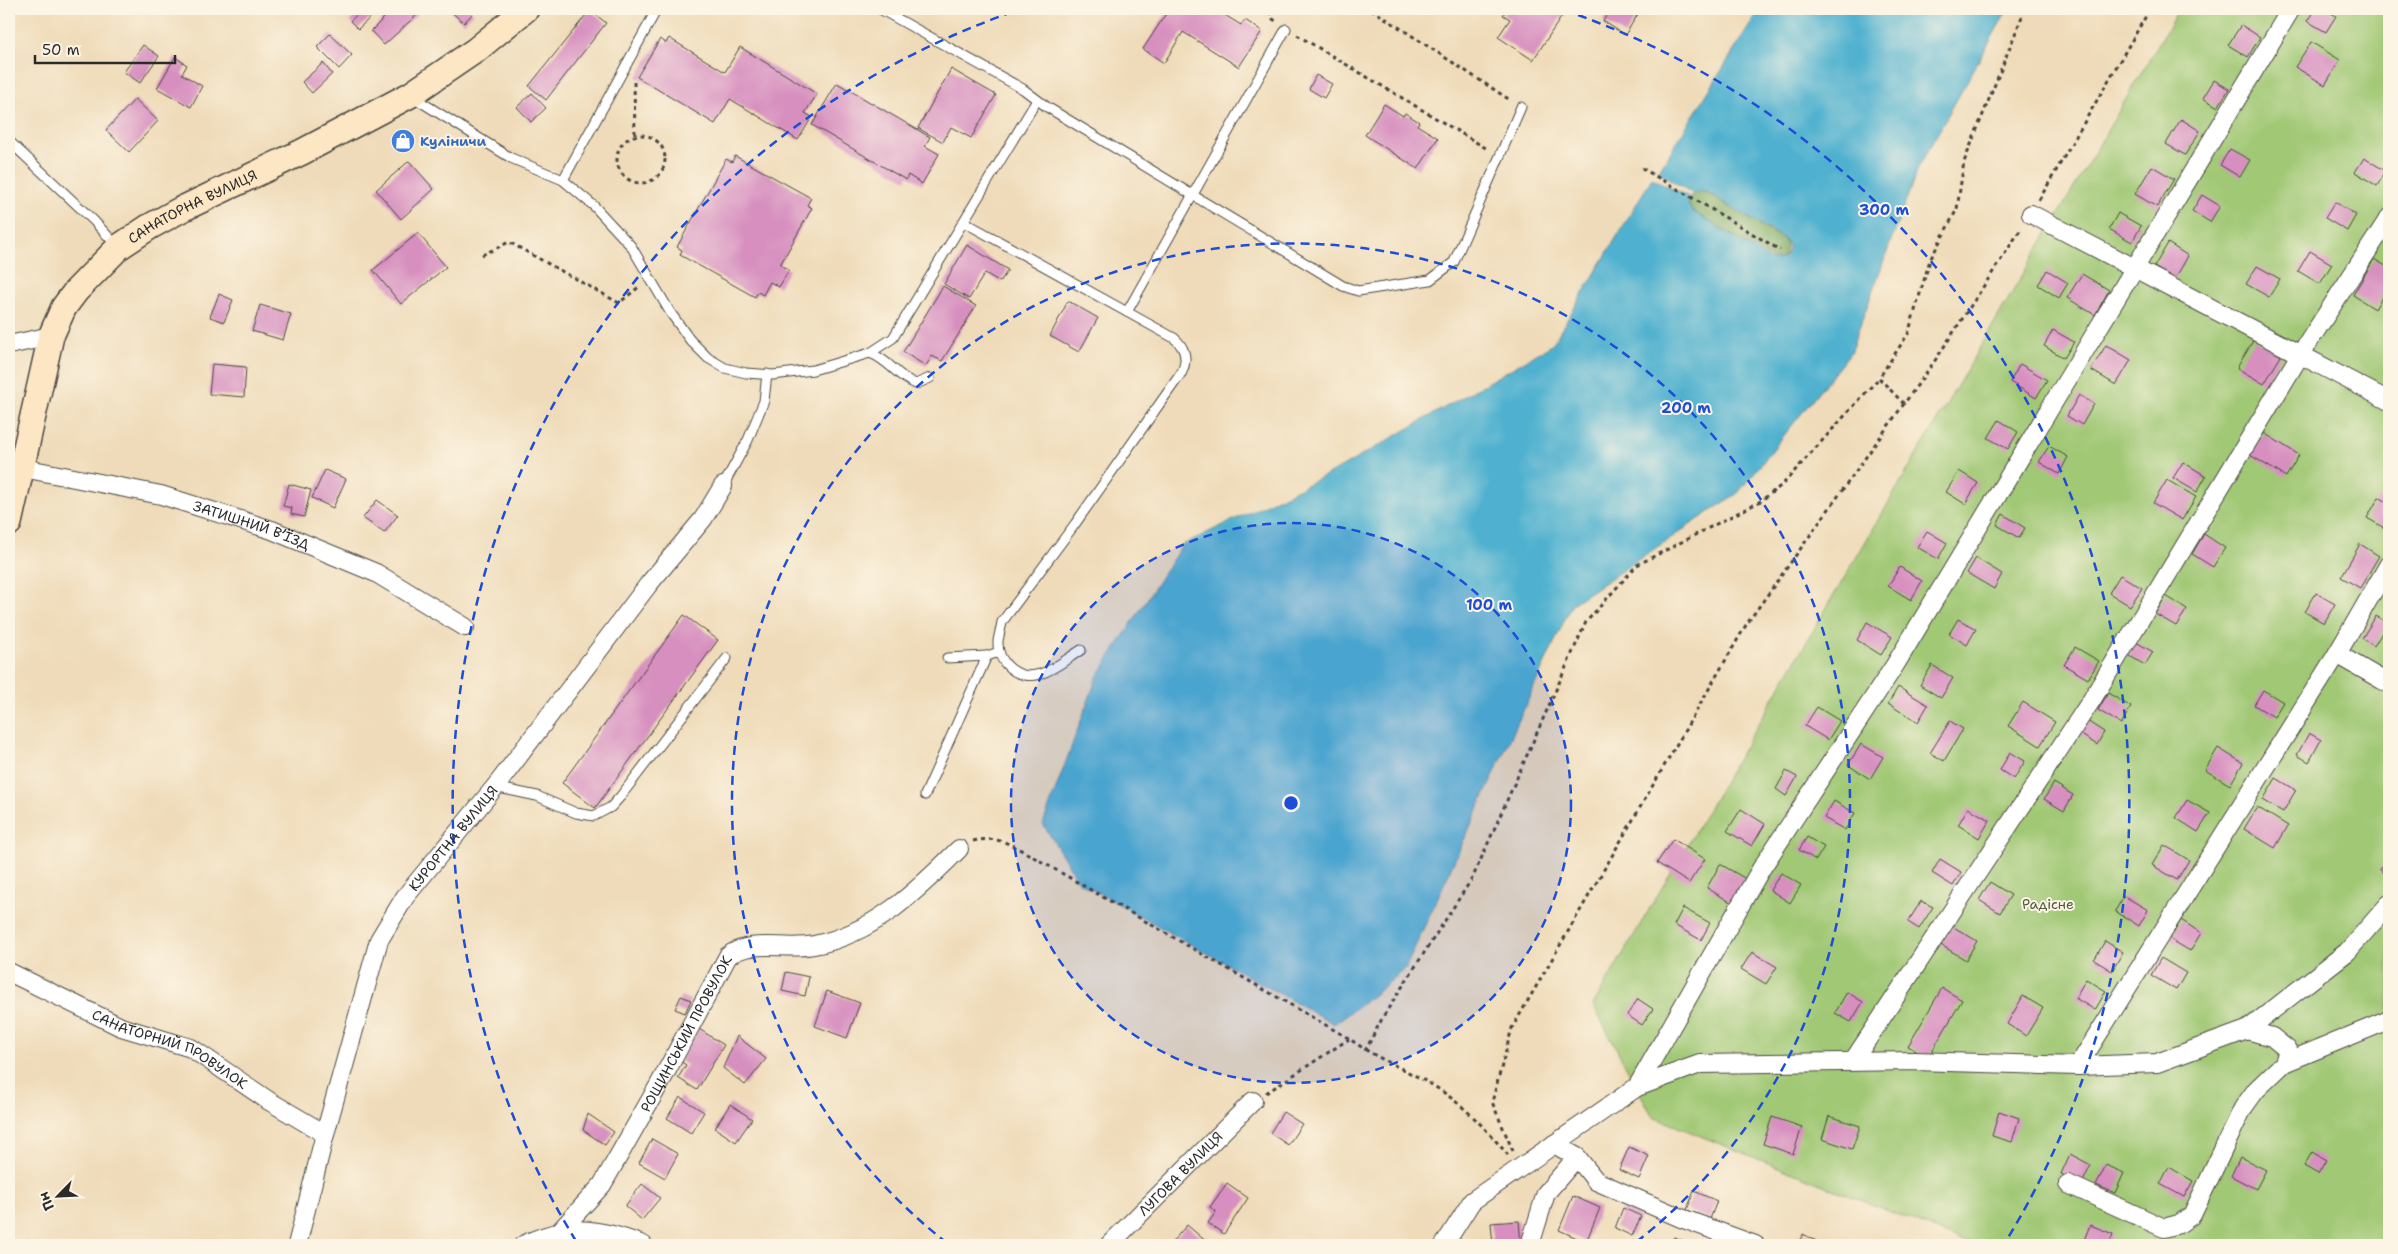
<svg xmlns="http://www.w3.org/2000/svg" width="2398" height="1254" viewBox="0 0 2398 1254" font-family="'Shantell Sans',sans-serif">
	<rect width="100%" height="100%" fill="#fcf5e5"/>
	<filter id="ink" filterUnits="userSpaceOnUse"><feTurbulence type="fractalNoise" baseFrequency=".02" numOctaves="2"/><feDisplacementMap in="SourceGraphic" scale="10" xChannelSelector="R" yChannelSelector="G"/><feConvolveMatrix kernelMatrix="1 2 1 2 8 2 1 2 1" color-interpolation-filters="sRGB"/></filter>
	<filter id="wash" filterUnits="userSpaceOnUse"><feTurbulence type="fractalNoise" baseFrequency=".0096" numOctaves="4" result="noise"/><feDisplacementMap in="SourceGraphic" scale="20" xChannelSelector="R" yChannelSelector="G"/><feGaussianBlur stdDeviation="1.12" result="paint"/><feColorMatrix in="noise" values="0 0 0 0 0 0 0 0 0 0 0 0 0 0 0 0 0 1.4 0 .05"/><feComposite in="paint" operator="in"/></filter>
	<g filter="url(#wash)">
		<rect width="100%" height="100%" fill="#efdbb9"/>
		<polygon fill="#a0c874" stroke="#667a50" points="2179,9 2389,9 2389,1245 1973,1245 1653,1117 1593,1005"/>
		<path fill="#80ac66" stroke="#566c48" d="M1698 191 1705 192 1784 240 1787 246 1785 255 1780 259H1773L1694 212C1686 204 1688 194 1698 191Z"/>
		<polygon fill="#50b1cf" stroke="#3e6e7d" points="1760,9 2008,9 1918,168 1850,353 1738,493 1572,604 1405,969 1375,994 1334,1024 1079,882 1043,824 1097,677 1182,545 1337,470 1552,345 1652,178 1689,197 1688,204 1692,211 1771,260 1779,260 1786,256 1789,246 1783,238 1705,191 1692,193 1658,172"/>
		<g id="blocks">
			<g fill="#d78fbf">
				<polygon points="363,9 368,9 373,15 358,29 350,21"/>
				<polygon points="376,9 417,9 420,12 384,45 371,31 384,18"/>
				<polygon points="448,9 469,9 473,13 464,23"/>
				<polygon points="1169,9 1215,9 1241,25 1245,20 1262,31 1239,67 1183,32 1164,63 1143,49"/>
				<polygon points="1507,9 1557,9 1564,13 1533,60 1498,37 1510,19 1503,15"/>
				<polygon points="1611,9 1641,9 1625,35 1603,21"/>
				<polygon points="2315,9 2325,9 2336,16 2326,32 2307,21"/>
				<polygon points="590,10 606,23 546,100 529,86"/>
				<polygon points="2241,25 2260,37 2248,57 2228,45"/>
				<polygon points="330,34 352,55 339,69 317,47"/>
				<polygon points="669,38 725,72 740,47 817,94 805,113 812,117 798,140 730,99 715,124 637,77 660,39 666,43"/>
				<polygon points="2311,42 2340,60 2325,85 2295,67"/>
				<polygon points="143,45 159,56 140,83 124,72"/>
				<polygon points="175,57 187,65 182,74 202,86 191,107 157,88"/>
				<polygon points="323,63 332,74 312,93 302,82"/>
				<polygon points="951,69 996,95 971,138 951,127 943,142 918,128"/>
				<polygon points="1316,75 1332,84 1324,98 1309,89"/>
				<polygon points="2214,80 2229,89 2218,107 2203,98"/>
				<polygon points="837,83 930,137 925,146 939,154 922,184 908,175 906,180 812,125"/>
				<polygon points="532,93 546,108 531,122 517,107"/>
				<polygon points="135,99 158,121 129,152 106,130"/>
				<polygon points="1384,104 1403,116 1405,113 1419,122 1417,125 1438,138 1418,169 1365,135"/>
				<polygon points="2181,119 2200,131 2185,155 2166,144"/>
				<polygon points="2230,149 2250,160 2240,177 2220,165"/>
				<polygon points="735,156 811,198 807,205 812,208 780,265 789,270 779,287 770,282 763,295 758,292 755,297 680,255 682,250 677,247 726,159 732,162"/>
				<polygon points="2364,158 2386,171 2377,186 2355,172"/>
				<polygon points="409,161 434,189 401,219 376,190"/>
				<polygon points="2152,166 2174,179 2157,207 2135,194"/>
				<polygon points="2202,195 2220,206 2210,222 2192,211"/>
				<polygon points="2335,202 2356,215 2347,231 2325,218"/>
				<polygon points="2118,213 2141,226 2132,242 2109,229"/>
				<polygon points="418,233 446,267 401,304 373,270"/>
				<polygon points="2168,243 2188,256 2175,279 2154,267"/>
				<polygon points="967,245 1008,270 1000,282 985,273 969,299 944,284"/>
				<polygon points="2310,251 2332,264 2320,284 2298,271"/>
				<polygon points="2374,259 2389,268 2389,285 2375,309 2353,295"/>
				<polygon points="2257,266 2280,279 2269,297 2246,284"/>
				<polygon points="2047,270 2068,283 2059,298 2038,285"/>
				<polygon points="2082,274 2109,290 2095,315 2067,298"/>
				<polygon points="943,286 976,306 942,361 932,356 926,366 903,352"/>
				<polygon points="219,294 233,300 224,322 210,317"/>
				<polygon points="1068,301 1098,318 1079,352 1050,336"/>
				<polygon points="260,305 291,314 283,340 252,331"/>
				<polygon points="2053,330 2074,342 2064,358 2044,346"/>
				<polygon points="2254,339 2281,356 2264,384 2237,368"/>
				<polygon points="2106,345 2131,360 2116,385 2091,370"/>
				<polygon points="212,364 246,367 244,397 209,394"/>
				<polygon points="2020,364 2047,380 2036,398 2010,382"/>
				<polygon points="2079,395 2094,404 2082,425 2067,416"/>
				<polygon points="1999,420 2018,432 2008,449 1988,438"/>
				<polygon points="2264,433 2299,455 2286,477 2250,455"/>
				<polygon points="2049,446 2068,457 2059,474 2039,462"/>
				<polygon points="2183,462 2206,476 2197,492 2173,478"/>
				<polygon points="325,470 346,479 333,508 312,498"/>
				<polygon points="1959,471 1978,483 1965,504 1946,492"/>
				<polygon points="2167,480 2196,497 2182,520 2153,503"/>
				<polygon points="289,484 311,490 304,517 291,514 292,508 283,506"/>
				<polygon points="2379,497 2389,503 2389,524 2386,529 2367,518"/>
				<polygon points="377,500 398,515 384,533 363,518"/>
				<polygon points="2003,514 2025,528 2019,538 1997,525"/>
				<polygon points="1927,531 1947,543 1938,559 1917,547"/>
				<polygon points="2204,534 2225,548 2213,567 2192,554"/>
				<polygon points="2360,544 2379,556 2360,588 2341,577"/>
				<polygon points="1976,558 2002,574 1994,589 1967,573"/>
				<polygon points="1900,567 1922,581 1911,600 1888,586"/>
				<polygon points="2120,575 2142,588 2130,606 2109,593"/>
				<polygon points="2316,593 2335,604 2324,623 2305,612"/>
				<polygon points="2166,596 2187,609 2176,626 2155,614"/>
				<polygon points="684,615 718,640 595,808 562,783"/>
				<polygon points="2376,616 2388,623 2374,646 2362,638"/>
				<polygon points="1958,619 1976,629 1967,645 1949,634"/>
				<polygon points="1867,622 1892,637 1881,655 1857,640"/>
				<polygon points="2136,642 2153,652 2145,665 2128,655"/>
				<polygon points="2075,647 2099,661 2088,679 2064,665"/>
				<polygon points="1932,665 1953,678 1941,698 1920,685"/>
				<polygon points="1898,687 1928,705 1918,722 1888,704"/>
				<polygon points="2263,690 2283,702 2274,717 2254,705"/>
				<polygon points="2108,693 2131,707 2121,724 2098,710"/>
				<polygon points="2023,702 2055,722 2040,746 2008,726"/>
				<polygon points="1817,707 1840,721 1828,740 1805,726"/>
				<polygon points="1950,721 1963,729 1944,761 1930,753"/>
				<polygon points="2087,721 2104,732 2097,745 2080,734"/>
				<polygon points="2309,733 2321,740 2309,762 2297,755"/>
				<polygon points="1861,744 1883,757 1870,779 1848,765"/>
				<polygon points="2218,748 2243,763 2230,785 2205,770"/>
				<polygon points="2010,752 2025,761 2014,779 2000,770"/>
				<polygon points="1786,771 1797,777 1786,796 1776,789"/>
				<polygon points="2276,778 2296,790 2283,812 2263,800"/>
				<polygon points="2054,783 2073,795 2064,811 2044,799"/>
				<polygon points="2187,800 2210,813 2198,832 2176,818"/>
				<polygon points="1834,801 1855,813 1845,830 1824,818"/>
				<polygon points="2257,807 2288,826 2275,848 2244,829"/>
				<polygon points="1968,808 1990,820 1979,838 1958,825"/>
				<polygon points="1741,809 1765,824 1752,846 1727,831"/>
				<polygon points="1807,837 1824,847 1816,860 1799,850"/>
				<polygon points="1673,839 1705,859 1689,883 1657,863"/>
				<polygon points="2164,845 2189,860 2177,880 2152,865"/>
				<polygon points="2389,854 2389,876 2380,870"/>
				<polygon points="1940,859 1961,872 1953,886 1932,873"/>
				<polygon points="1720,864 1746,879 1732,903 1707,888"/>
				<polygon points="1781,873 1801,885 1790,903 1770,890"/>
				<polygon points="1990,882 2011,895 2000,913 1979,900"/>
				<polygon points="2124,896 2148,910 2139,926 2115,911"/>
				<polygon points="1921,901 1933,907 1919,929 1908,922"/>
				<polygon points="1683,908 1710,923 1701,940 1674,925"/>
				<polygon points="2181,920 2201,933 2190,951 2170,939"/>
				<polygon points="1952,926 1977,941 1966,960 1941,945"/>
				<polygon points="2105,941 2123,952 2112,971 2094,960"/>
				<polygon points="1752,952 1777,967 1766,984 1741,969"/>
				<polygon points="2161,958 2186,973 2176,990 2151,975"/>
				<polygon points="786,972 809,977 805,996 782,991"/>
				<polygon points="2086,979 2106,991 2095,1010 2075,998"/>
				<polygon points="1942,988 1962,1000 1928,1058 1908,1046"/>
				<polygon points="827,991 860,1003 847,1038 815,1026"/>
				<polygon points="1847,992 1863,1002 1851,1022 1835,1013"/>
				<polygon points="681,996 691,1000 685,1013 675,1009"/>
				<polygon points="2023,996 2043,1008 2026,1036 2007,1024"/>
				<polygon points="1638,999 1653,1009 1642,1025 1627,1015"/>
				<polygon points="699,1029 724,1045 697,1090 678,1078 686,1065 680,1061"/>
				<polygon points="737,1036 766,1059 745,1085 723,1068"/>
				<polygon points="680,1097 704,1112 691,1133 667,1118"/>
				<polygon points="730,1104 752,1119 736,1142 715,1128"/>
				<polygon points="1999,1111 2019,1118 2012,1142 1992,1136"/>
				<polygon points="1283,1112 1302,1124 1288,1145 1270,1133"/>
				<polygon points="588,1114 614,1132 605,1145 583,1130"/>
				<polygon points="1829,1116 1860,1126 1852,1149 1822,1139"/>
				<polygon points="1772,1117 1802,1127 1793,1154 1763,1144"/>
				<polygon points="652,1139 678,1154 665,1178 639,1163"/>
				<polygon points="1629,1147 1649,1156 1639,1179 1619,1170"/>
				<polygon points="2312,1152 2326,1160 2318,1174 2304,1166"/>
				<polygon points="2070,1154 2091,1165 2082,1184 2061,1174"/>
				<polygon points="2240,1157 2266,1170 2256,1189 2231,1176"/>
				<polygon points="2106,1165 2124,1173 2115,1193 2096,1185"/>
				<polygon points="2169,1167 2193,1181 2184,1197 2160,1184"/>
				<polygon points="1227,1183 1248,1198 1224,1234 1208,1223 1216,1212 1210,1207"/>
				<polygon points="642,1184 660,1198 642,1220 625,1206"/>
				<polygon points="1694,1191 1717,1201 1710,1219 1687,1210"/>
				<polygon points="1573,1196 1600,1208 1586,1242 1559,1230"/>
				<polygon points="1623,1208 1641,1216 1632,1236 1615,1228"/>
				<polygon points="1519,1221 1521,1245 1493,1245 1491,1223"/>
				<polygon points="1187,1225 1209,1244 1209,1245 1173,1245 1171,1243"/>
				<polygon points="2090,1225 2113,1234 2109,1245 2082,1245"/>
				<polygon points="1803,1234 1824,1245 1797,1245"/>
				<polygon points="1674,1237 1694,1245 1670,1245"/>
			</g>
		</g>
	</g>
	<g filter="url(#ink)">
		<use href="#blocks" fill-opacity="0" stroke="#484540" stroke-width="1"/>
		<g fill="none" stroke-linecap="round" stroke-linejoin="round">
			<g stroke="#484540" stroke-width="11">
				<g id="lane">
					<polyline points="880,9 1023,89 1047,107 1343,286 1358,291 1430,280 1454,262 1521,107"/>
					<polyline points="413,97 511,158 563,180 594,206 631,246 670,312 690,340 708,358 725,368 746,373 773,375 813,370 870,353 893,338 1037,100"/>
					<polyline points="9,141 93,220 118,247"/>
					<polyline points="563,180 657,9"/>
					<path d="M964 222 1174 338C1185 347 1188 359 1182 372L1075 524 1002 622C1001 628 999 635 998 641 997 664 1019 681 1040 674 1054 670 1068 658 1081 650"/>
					<polyline points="1127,312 1286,29"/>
					<path d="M870 353C891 361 895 376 916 384L930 378"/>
					<polyline points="723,486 748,440 764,401 767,374"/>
					<polyline points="947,658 987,656"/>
					<polyline points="494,787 537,796 576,813 594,816 611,807 620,797 727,658"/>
					<polyline points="925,795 987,656 999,652"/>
				</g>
			</g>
			<g stroke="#484540" stroke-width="20">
				<g id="street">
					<polyline points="2031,214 2389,401"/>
					<polyline points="9,345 51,336"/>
					<path id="s1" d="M23 468 161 495 272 530 376 573 465 627"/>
					<polyline points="2337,654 2389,684"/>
					<path id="s2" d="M9 972 121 1027 191 1048 269 1101 325 1134"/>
					<polyline points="1853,1061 2091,701 2300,355 2389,218"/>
					<polyline points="2284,1063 2389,1020"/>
					<polyline points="2078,1066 2337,654 2389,564"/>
					<polyline points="1637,1087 1761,869 1895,665 2291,9"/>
					<polyline points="1554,1144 1577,1157 1596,1181 1681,1218 1755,1245"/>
					<polyline points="2068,1184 2164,1228 2179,1224 2192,1215 2243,1108 2256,1090 2284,1063 2288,1050 2272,1037 2247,1030"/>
					<path id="s3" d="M561 1230 602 1185 660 1083 728 956C751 938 786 951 814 945 873 934 917 891 959 849"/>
					<path id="s4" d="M297 1245 325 1134 379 940 405 897 499 782 648 585 703 519 723 486"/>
					<path d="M523 1245C568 1224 597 1227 643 1245"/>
					<path id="s5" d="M1109 1245 1253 1101"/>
					<polyline points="1444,1245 1472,1201 1637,1087 1700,1064 1914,1061 2078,1066 2157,1063 2247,1030 2347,952 2389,904"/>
					<polyline points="1530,1245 1546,1193 1577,1157"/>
				</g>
			</g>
			<g stroke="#484540" stroke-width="28">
				<g id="secondary">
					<path id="s6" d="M9 523 51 336 64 307 76 291 119 247 149 227 180 210 302 152 410 95 476 50 526 9"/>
				</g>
			</g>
			<g stroke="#484540" stroke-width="3" stroke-dasharray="4 4" stroke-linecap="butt">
				<polyline points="1371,9 1510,100"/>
				<polyline points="1269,11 1273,19 1277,22"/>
				<polyline points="1297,35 1489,150"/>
				<polyline points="634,82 635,136"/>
				<circle cx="641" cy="159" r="24"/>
				<polyline points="1642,168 1780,250"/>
				<polyline points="2039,200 2150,9"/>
				<polyline points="482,255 509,242 619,303 640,286"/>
				<polyline points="1904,404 1879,378 1908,334 1930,260 1957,209 1964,162 2025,9"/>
				<path d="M973 841C1001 835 1013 846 1037 859L1350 1039C1377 1060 1409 1070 1437 1088 1465 1106 1487 1130 1508 1155"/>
				<polyline points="1365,1051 1384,1015 1473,877 1586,622 1637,565 1759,502 1782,485 1879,378"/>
				<polyline points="1266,1093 1349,1039"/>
				<polyline points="1513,1151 1492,1102 1512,1028 1746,625 1936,359 2021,229"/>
			</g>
			<use href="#lane" stroke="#fff" stroke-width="9"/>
			<use href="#street" stroke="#fff" stroke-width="18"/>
			<use href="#secondary" stroke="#fce6c4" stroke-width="25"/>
		</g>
	</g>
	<circle cx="1291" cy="803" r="280" fill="#1d4ed8" fill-opacity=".12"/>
	<g fill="none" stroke="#1d4ed8" stroke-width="2.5" stroke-dasharray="9 6">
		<circle cx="1291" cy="803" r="280"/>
		<path d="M947 1243A559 559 0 1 1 1635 1243"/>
		<path d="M576 1241A839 839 0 0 1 1018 10M1564 10A839 839 0 0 1 2006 1241"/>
	</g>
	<defs>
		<g id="shop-disc" transform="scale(1.25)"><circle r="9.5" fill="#3f7fe0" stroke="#fcf5e5"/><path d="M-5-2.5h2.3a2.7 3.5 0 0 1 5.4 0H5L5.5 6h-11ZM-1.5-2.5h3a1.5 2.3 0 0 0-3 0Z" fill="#fff"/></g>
	</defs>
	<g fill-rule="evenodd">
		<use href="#shop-disc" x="403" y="141"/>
	</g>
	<g text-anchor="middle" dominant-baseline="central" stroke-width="4" stroke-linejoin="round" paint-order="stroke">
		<g font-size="14" font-weight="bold" fill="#366cbe" stroke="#fcf5e5" text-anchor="start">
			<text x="420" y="141">Куліничи</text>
		</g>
		<g font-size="14" fill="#2b2b2b" stroke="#fcf5e5">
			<text stroke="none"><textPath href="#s6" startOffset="389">САНАТОРНА ВУЛИЦЯ</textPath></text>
			<text stroke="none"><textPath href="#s1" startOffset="236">ЗАТИШНИЙ В’ЇЗД</textPath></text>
			<text stroke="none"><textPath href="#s4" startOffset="442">КУРОРТНА ВУЛИЦЯ</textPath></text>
			<text stroke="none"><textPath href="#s3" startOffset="234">РОЩИНСЬКИЙ ПРОВУЛОК</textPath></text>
			<text stroke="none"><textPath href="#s2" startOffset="179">САНАТОРНИЙ ПРОВУЛОК</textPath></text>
			<text stroke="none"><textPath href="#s5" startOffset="101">ЛУГОВА ВУЛИЦЯ</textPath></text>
		</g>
		<g font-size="14" fill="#4e5a41" stroke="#fcf5e5">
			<text x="2048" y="904">Радісне</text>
		</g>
	</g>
	<circle cx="1291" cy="803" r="8" fill="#1d4ed8" stroke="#fcf5e5" stroke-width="2.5"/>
	<g font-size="15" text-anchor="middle" font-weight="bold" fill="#1d4ed8" stroke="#fcf5e5" stroke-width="4" stroke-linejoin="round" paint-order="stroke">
		<text x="1884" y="215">300 m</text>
		<text x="1686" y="413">200 m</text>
		<text x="1489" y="610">100 m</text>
	</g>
	<rect width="2398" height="1254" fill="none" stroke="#fcf5e5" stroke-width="30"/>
	<g transform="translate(58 1196) rotate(246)" stroke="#fcf5e5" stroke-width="4" paint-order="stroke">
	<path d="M0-4L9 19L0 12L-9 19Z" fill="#2b2b2b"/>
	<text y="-8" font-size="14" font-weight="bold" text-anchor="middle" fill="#2b2b2b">Пн</text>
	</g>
	<path d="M35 55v8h140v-8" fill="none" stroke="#2b2b2b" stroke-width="2.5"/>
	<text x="42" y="55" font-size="15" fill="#2b2b2b" stroke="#fcf5e5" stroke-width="4" paint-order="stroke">50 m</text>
</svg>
